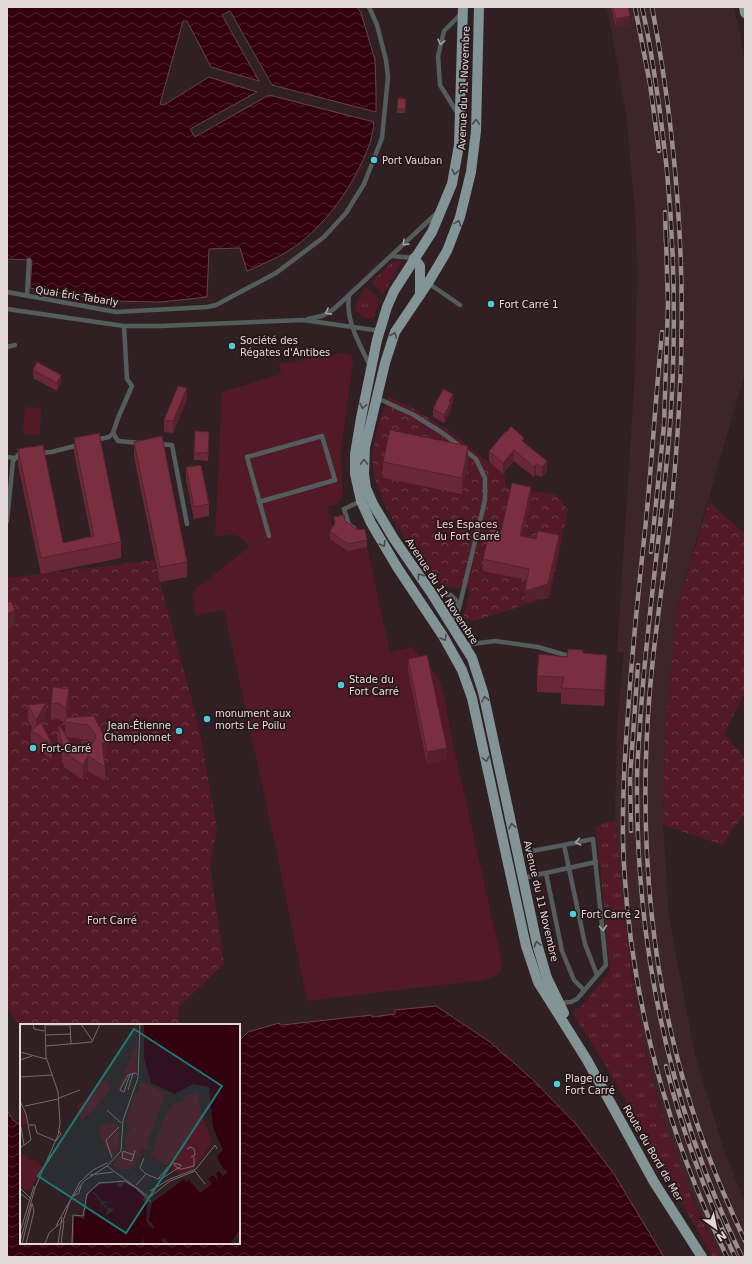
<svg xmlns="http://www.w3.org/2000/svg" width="752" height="1264" viewBox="0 0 752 1264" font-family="'DejaVu Sans',sans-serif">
	<defs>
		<pattern id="grass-tufts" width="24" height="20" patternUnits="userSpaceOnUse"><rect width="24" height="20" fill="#521927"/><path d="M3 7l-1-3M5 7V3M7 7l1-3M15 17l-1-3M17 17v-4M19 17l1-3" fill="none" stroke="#6b3a46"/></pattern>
		<pattern id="park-crowns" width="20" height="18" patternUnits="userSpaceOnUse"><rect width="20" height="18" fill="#521927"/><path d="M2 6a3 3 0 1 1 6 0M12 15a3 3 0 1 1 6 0" fill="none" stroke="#6b3a46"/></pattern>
		<pattern id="water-waves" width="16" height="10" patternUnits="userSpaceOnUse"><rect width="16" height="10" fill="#33000f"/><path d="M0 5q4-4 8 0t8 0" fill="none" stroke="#502431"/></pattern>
	</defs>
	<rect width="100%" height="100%" fill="#302023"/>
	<polygon fill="#3d262a" points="606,7 734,7 740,33 745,64 745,373 679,600 675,627 665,732 663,825 669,917 695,1055 723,1148 745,1203 745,1257 721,1257 685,1181 667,1129 652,1075 641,1030 622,903 615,820 617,724 624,653 617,652 635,373 637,277 636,226 627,122 611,27"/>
	<g fill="url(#grass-tufts)">
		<polygon points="399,260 402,262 383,294 371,282 392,262"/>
		<path d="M366 287 378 299V305L373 319C364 320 360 315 355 308L360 296Z"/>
		<path d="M615 820C621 890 628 960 641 1028 650 1078 667 1133 685 1180 694 1207 709 1232 721 1257H712L609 1071 572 1012 583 1005 610 971 596 826Z"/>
	</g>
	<g fill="url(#park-crowns)">
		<path d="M388 397 415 409 448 430 505 476 506 487 556 495 568 510 550 597 474 621 463 619 470 589C452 585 448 592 431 580 412 549 376 503 373 466 371 448 381 414 388 397Z"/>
		<polygon points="709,502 745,534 745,692 724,734 745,758 745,813 722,845 663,825 665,732 675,627 679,600"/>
		<polygon points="154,560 198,723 217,828 210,866 224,964 178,1008 179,1025 21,1026 7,1009 7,578"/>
	</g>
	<g fill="#521927">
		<path d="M344 353 350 354 352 357 353 362 341 450 343 494 337 504 328 506 332 526 334 524 365 537 390 652 412 647 438 677 444 694 452 739 503 967 497 975 483 980 307 1001 273 835 224 610 196 616 192 592 249 547C239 532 231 533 215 537L222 392 281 374 279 364Z"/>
		<polygon points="25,407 41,408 40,435 23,434"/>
	</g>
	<g fill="url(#water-waves)" stroke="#68414c">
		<path d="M7 7H357L361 13 375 60 376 92V112L272 85 230 11 222 15 259 81 211 67 187 21H183L160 104 164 105 209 77 257 92 190 129 195 137 269 95 374 122C373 129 372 137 370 143 355 184 325 228 288 251 276 259 260 265 247 271L240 248 209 249 207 297 161 302 112 301 30 288 32 260 7 259Z"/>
		<polygon points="436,1006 490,1042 531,1078 576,1124 614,1174 664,1257 7,1257 7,1110 13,1120 21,1126 21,1243 239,1243 239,1041 248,1032 279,1023 282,1025 371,1015 372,1017 395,1014 395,1010"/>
	</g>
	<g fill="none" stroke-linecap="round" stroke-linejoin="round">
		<g stroke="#545d5e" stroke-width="4.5">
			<polyline points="458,114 440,85 438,56 444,31 462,13"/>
			<polyline points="391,256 414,258"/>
			<polyline points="428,283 460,305"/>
			<polyline points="7,292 116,312 207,307 216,305 276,273 324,237 346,213 364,184 382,138 388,77 386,60 377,25 369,7"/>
			<polyline points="27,296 29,260"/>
			<path d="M349 296C345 321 360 344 370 366"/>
			<polyline points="7,309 124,326 160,326 303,320 374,330 380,329"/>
			<polyline points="308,319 322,316 334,309 438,212"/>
			<polyline points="7,347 15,345"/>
			<polyline points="377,398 414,415 444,434 476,459 485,478 485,500 459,608"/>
			<polyline points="113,433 118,441 140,443"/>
			<polyline points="95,440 109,437 113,433 118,418 132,386 127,379 124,326"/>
			<polyline points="158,444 172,445 187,524"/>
			<polyline points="39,453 51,452 79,445"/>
			<polyline points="7,457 15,458"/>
			<polyline points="259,502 335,480 322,436 247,457 269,536"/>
			<polyline points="7,521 13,461 19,454 24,454"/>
			<polyline points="354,528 349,525 344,509 361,501"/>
			<polyline points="432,594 451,595 456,600 459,608 456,616 449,621"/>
			<polyline points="464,645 495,641 538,647 572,657"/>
			<polyline points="532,851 564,845"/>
			<polyline points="546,873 562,951 574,980 584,990"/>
			<polyline points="523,878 596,862"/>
			<polyline points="560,1003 571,1002 577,999 606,965 593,839 564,845 585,944 597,975"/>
		</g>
		<g stroke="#829496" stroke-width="10">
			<polyline points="463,7 459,145 452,184 432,232 394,291 387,307 377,340 361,418 355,454 355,474 361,501 371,523 397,567 443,636 462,670 472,698 526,946 538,982 587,1060 654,1182 702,1257"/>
			<polyline points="479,7 476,131 471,172 460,217 447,251 428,283 395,332 385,363 365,447 364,474 366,488 373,504 394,539 432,594 472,658 483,692 537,944 547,978 564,1013"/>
			<polyline points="744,7 745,13"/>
			<polyline points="414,258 420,266 420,295"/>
		</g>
		<g stroke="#9a8d8f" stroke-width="4.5">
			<g id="rail">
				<polyline points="635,7 650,84 659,151"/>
				<path d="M642 7C654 61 661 116 667 171 675 256 676 341 670 426 662 526 646 624 640 724 639 743 637 763 637 782 636 947 670 1108 742 1257"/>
				<path d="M652 7C677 139 687 274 679 408 677 446 674 483 670 521 662 592 650 662 647 734 641 851 652 976 686 1089 701 1141 722 1192 745 1241"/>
				<polyline points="665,212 666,242"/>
				<path d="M662 332C656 395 652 458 646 521 639 585 632 649 628 714 624 765 621 815 624 865 631 1000 668 1136 727 1257"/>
				<polyline points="651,552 664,425 668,305 666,237"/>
				<polyline points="631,831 630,777 638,665"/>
				<path d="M666 1066C682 1132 706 1195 735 1257"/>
			</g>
		</g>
		<use href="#rail" stroke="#261719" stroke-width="3" stroke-dasharray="9" stroke-linecap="butt"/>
	</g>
	<g fill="#692837" fill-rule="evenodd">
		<polygon points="611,7 628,7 630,24 616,27"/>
		<polygon points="406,99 405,113 397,113 397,109"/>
		<polygon points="33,370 61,383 57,391 33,378"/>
		<polygon points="187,400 173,433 164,432 164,420"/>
		<polygon points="453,402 451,406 451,410 444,423 433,417 433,409"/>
		<polygon points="507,432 524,442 547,471 542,477 536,475 534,477 514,461 503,474 489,462 489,451"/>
		<polygon points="74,438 121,542 121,558 41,574 18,465 18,449 63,543 91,536 74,453"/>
		<polygon points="209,440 208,461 194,460 194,453"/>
		<polygon points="134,442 187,562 187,577 160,582 134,457"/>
		<polygon points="383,462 468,462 462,494 383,478"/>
		<polygon points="186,467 209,504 209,516 194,519 186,479"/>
		<polygon points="531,499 522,536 559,547 548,596 525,603 527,580 483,571 483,559 501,531"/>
		<polygon points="334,517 345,521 358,530 367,540 367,547 348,551 330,539 330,531 334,525"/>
		<polygon points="583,653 607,671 604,706 561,704 561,693 537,692 537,676 567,657"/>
		<polygon points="408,659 447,759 427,764 408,670"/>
		<path d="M53 687 69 704 67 718 101 730 106 756 104 757 105 767V781L88 771 83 780 64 767 58 741V726L65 735V723L58 719 51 720V704ZM66 737 88 740 92 745 90 748 86 750H77L72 746Z"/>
		<polygon points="28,705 46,718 42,726 52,744 52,759 31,746 31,730 33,729 28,721"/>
	</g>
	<g fill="#55212d">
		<polygon points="630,16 630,24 616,27 616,19"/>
		<polygon points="61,375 61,383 57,391 57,383"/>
		<polygon points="187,388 187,400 173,433 173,421"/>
		<polygon points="453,394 453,402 451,406 451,410 444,423 444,415 449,401"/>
		<polygon points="209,432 209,440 208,461 208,453"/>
		<polygon points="468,446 468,462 462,494 462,478"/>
		<polygon points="514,450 514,461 503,474 503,463"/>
		<polygon points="547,461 547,471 542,477 542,467"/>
		<polygon points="536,464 536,475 534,477 534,467"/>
		<polygon points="531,487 531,499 520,547 520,536"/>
		<polygon points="559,535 559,547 548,596 525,603 525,591"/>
		<polygon points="15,610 15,625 7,630 7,614"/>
		<polygon points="607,655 607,671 604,706 604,690"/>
		<polygon points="69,689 69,704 66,724 66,708"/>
		<polygon points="46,703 46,718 37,734 36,734 36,720"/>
		<polygon points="106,741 106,756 103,758 103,743"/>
		<polygon points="447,748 447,759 427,764 427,752"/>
		<polygon points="88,756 88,771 83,780 83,765"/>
	</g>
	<g fill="#7a2f40" stroke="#55212d">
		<polygon points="613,7 628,7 630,16 616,19"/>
		<polygon points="398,98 406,99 405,109 397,109"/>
		<polygon points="37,362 61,375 57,383 33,370"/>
		<polygon points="178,386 187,388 173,421 164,420"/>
		<polygon points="443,389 453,394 449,401 451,402 444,415 433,409"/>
		<polygon points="511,426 524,438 522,441 547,461 542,467 536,464 534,467 514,450 503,463 489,451 506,431 507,432"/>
		<polygon points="390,430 468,446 462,478 383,462"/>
		<polygon points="195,431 209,432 208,453 194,453"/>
		<polygon points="99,433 121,542 41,558 18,449 43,445 63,543 94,536 74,438"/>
		<polygon points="162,436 187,562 160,567 134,442"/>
		<polygon points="201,465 209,504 194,507 186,467"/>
		<polygon points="512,483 531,487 520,536 536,539 538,531 559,535 548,584 525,591 529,569 483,559 490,529 501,531"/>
		<polygon points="344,515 345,521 358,530 365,529 367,540 348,544 330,531 335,523 334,517"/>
		<polygon points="11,601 15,610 7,614 7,603"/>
		<polygon points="568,649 583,650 583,653 607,655 604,690 561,688 564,677 537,676 539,654 567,657"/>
		<polygon points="427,655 447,748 427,752 408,659"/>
		<polygon points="53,687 69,689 66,708 58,703 51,704"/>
		<polygon points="46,703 36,720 28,705"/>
		<polygon points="94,716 99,727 100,723 101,730 106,741 103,743 102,742 105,767 88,756 83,765 64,752 58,726 60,726 72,746 77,750 86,750 90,748 93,743 96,735 88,725 65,722 65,718"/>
		<polygon points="41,723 52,744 31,730"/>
	</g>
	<defs><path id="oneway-chevron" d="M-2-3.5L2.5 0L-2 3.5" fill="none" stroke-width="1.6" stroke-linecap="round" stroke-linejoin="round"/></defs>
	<g stroke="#a3a1a2">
		<use href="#oneway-chevron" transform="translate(441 42) rotate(103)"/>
		<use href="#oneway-chevron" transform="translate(405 243) rotate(136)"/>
		<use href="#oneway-chevron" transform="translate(328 312) rotate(151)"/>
		<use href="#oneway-chevron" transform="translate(578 842) rotate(169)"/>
		<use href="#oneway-chevron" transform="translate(603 928) rotate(85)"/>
	</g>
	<g stroke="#4b494b">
		<use href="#oneway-chevron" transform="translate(476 122) rotate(-88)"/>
		<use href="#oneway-chevron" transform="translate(455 172) rotate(101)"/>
		<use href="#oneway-chevron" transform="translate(458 223) rotate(-70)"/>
		<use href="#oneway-chevron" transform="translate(394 335) rotate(-68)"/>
		<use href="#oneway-chevron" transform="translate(363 406) rotate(101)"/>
		<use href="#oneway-chevron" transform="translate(364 462) rotate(-89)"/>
		<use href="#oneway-chevron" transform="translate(383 544) rotate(59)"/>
		<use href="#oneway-chevron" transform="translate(420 576) rotate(-125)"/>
		<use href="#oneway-chevron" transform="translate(444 638) rotate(59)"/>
		<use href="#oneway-chevron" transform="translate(485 699) rotate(-102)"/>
		<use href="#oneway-chevron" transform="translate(486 759) rotate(78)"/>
		<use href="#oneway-chevron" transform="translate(512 826) rotate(-102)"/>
		<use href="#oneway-chevron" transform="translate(537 944) rotate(-105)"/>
	</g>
	<g fill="#51ccd4" stroke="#261719" stroke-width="1.5">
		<circle cx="374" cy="160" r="4"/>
		<circle cx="491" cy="304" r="4"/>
		<circle cx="232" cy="346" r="4"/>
		<circle cx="341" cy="685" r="4"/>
		<circle cx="207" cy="719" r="4"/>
		<circle cx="179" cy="731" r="4"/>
		<circle cx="33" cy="748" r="4"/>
		<circle cx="573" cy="914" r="4"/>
		<circle cx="557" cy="1084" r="4"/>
	</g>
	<g text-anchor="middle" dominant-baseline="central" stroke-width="3.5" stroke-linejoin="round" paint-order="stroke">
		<g font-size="10" fill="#e3d8d9" stroke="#261719">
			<text transform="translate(464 88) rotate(-88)">Avenue du 11 Novembre</text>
			<text transform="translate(77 296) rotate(9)">Quai Éric Tabarly</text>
			<text transform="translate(442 591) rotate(57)">Avenue du 11 Novembre</text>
			<text transform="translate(541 901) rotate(77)">Avenue du 11 Novembre</text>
			<text transform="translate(653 1153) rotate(60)">Route du Bord de Mer</text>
		</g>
		<g font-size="10" fill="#e3d8d9" stroke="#261719" text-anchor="start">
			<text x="382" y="160">Port Vauban</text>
			<text x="499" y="304">Fort Carré 1</text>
			<text x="240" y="340">Société des<tspan x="240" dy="12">Régates d'Antibes</tspan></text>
			<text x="349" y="679">Stade du<tspan x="349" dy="12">Fort Carré</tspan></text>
			<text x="215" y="713">monument aux<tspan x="215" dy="12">morts Le Poilu</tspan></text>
			<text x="171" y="725" text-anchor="end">Jean-Étienne<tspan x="171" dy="12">Championnet</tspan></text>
			<text x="41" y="748">Fort-Carré</text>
			<text x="581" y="914">Fort Carré 2</text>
			<text x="565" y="1078">Plage du<tspan x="565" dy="12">Fort Carré</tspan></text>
		</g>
		<g font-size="10" fill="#f6c7cd" stroke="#261719">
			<text x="467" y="524">Les Espaces<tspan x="467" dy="12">du Fort Carré</tspan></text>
			<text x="112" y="920">Fort Carré</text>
		</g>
	</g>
	<g transform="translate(20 1024)">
		<rect width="220" height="220" fill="#302023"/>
		<path d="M118 0 116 48 108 50 99 68 97 67 116 19Z" fill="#521927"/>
		<path d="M86 56 91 63 75 85 61 97 57 81 77 69 76 60ZM178 68 182 92 192 118 175 144 161 150 131 132 143 96 153 80 162 78 165 72ZM87 98 99 102 96 105 100 109 99 124 91 133 78 106Z" fill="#521927"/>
		<path d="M121 58 146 69 126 121 130 122 128 125 119 126 122 130 110 146 101 145 92 141 107 123 104 119 110 104 106 97ZM0 80 8 99 1 102 0 101ZM6 130 9 136H15L22 143 11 165 6 167 1 162 0 131Z" fill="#521927"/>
		<path d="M124 0H220V205L210 220H175L172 218 170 220H149L144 214 141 216 144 220H124V214L120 220H54V192L65 196 67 173 71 167 81 178 80 190 82 180 87 185 86 192 95 185 88 184 83 179 94 178 82 177 72 166 82 160 98 159 97 162 101 164 104 158 116 165 124 173 122 176 127 179 126 198 133 205 135 203 129 196 132 179 164 155 166 158 169 156 180 169 192 160 188 155 193 151 198 156 196 149 199 147 203 152 208 148 202 143 197 133 203 126 193 103 189 63 173 60 155 70 131 59 124 34Z" fill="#33000f"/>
		<path fill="none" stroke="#786a6c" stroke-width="1" d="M13 0 14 5 24 7M61 0 72 16M25 1H50L51 20M26 11 51 10M72 18 80 0M26 22 72 18M0 28 26 35M0 36 12 32M110 50 104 68 100 66 108 51 115 49 117 50M0 53 32 51M108 66 113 49M39 74 60 66M0 77 6 90 11 116 0 124M5 82 38 75M87 86 101 99M9 101H15L17 109 36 117M1 103 4 121M36 117 41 110 39 107M167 125 171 123 174 125 175 131 171 133M114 131 103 127 102 134 112 137 115 126M92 134 86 116 99 103M124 134 120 144 126 150M87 142 129 173M70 151 93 148M139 154 141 155 155 146 161 142V141L154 139V141L158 144 159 145H162L174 142V133M116 161 126 150 138 155 148 143M0 164 10 174M130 167 150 155 176 145 195 121 197 125M0 169 10 177M54 172 59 169 61 162M130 173 150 157 175 147 185 160M36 202 60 158 73 146 87 139M0 208 14 162M0 218 15 164 38 111 40 99 38 68 26 33 25 0M2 220 12 180M6 220 14 187 12 179M25 220 29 209 43 197 50 177 64 157 87 142 101 127 103 96 118 54 120 0M38 220 42 193M41 220 44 197M52 220 53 191 63 192 67 170 79 159 105 157 116 164 131 178"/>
		<path fill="#1a7b73" fill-opacity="0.15" stroke="#1a7b73" stroke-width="2" d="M114 5 202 62 106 209 18 152Z"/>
		<rect width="220" height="220" fill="none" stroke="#e3d8d9" stroke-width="2"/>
	</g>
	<rect width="752" height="1264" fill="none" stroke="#e3d8d9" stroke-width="16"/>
	<g transform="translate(716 1228) rotate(147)" stroke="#261719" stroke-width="3" paint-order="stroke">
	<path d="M0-3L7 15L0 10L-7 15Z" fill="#e3d8d9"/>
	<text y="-6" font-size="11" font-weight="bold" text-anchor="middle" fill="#e3d8d9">N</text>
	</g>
</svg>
